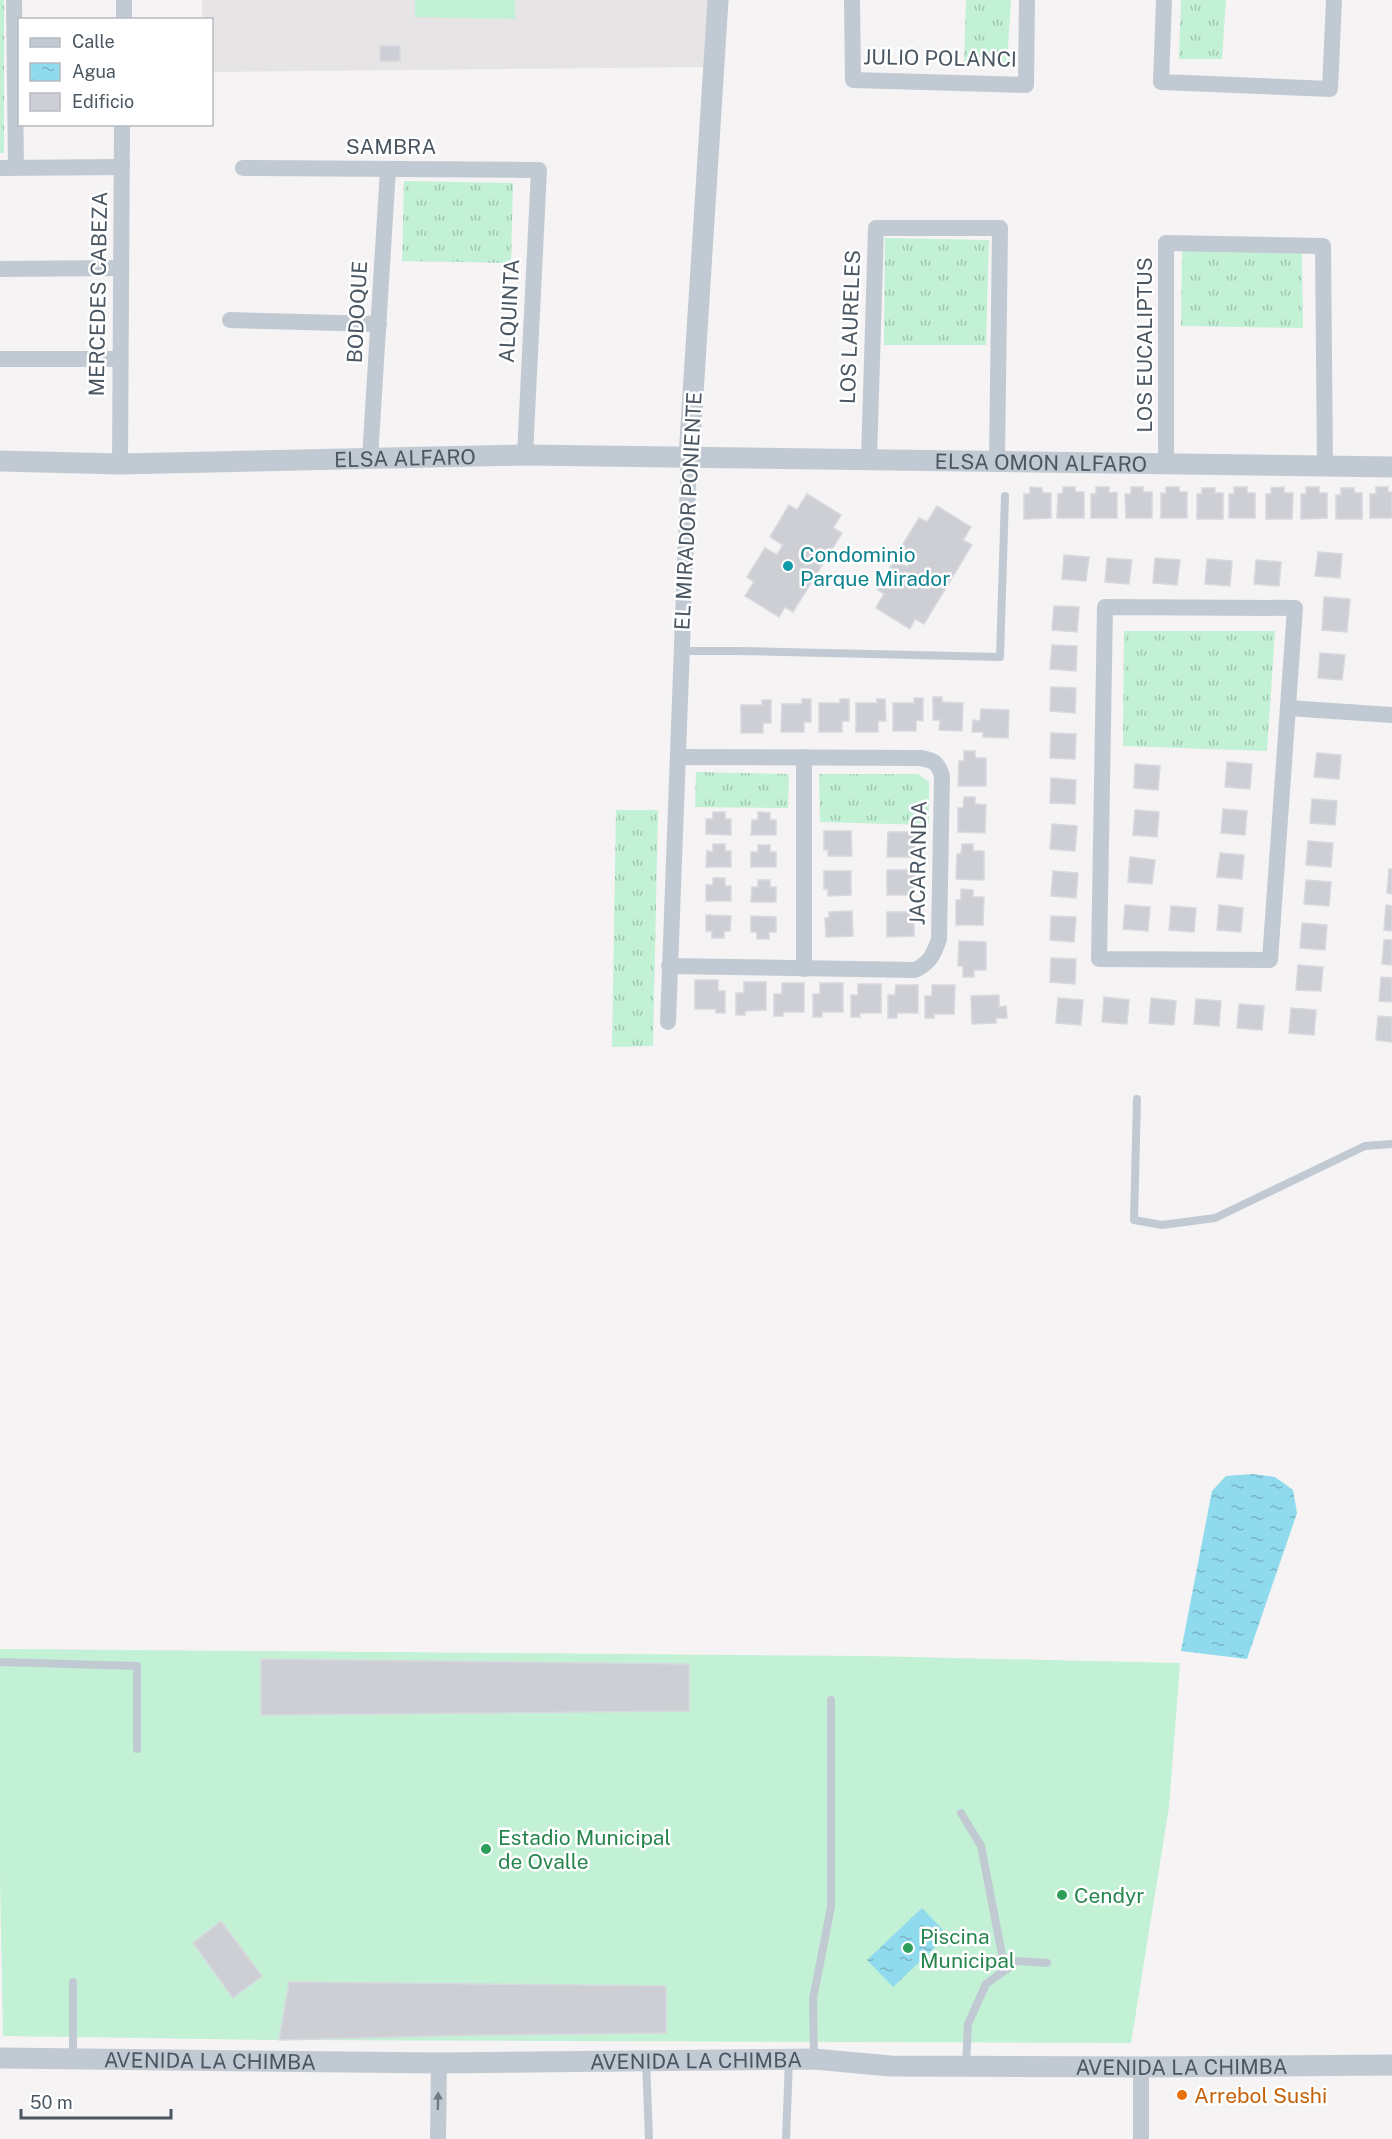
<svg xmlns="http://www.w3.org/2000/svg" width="1392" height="2139" viewBox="0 0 1392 2139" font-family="'Public Sans',sans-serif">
	<defs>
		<pattern id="grass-tufts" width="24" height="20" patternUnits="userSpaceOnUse" patternTransform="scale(1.5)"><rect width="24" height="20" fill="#c3f1d5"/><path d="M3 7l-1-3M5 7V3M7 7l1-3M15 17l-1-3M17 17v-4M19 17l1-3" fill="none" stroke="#a0c6b0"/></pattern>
		<pattern id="water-ripples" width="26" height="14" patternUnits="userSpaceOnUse" patternTransform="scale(1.5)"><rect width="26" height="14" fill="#90daee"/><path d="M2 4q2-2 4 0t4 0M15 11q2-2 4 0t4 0" fill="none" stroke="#78b4c4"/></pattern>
	</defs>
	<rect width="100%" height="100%" fill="#f5f3f3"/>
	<polygon fill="#e6e4e5" points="202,0 708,0 706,67 212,72 212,20 202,20"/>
	<g fill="url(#grass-tufts)">
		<rect x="0" y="0" width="4" height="153"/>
		<polygon points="966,0 1011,0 1007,64 964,63"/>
		<polygon points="1181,0 1226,0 1222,59 1179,59"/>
		<polygon points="404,181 513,183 511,263 402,261"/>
		<polygon points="885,238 989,240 986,345 884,345"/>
		<polygon points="1182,250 1302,253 1303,328 1181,326"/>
		<polygon points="1124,631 1275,631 1267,751 1123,746"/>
		<polygon points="696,772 789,774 788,808 695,807"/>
		<polygon points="819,774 918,774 929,782 929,825 820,822"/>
		<polygon points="616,810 658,810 653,1046 612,1047"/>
	</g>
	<g fill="#c3f1d5">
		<polygon points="415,0 515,0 515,19 415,17"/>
		<polygon points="0,1649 867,1656 1180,1663 1169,1807 1131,2043 279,2040 3,2036 0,1878"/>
	</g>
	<g fill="url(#water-ripples)">
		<polygon points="1252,1474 1275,1477 1293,1490 1297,1513 1247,1659 1181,1651 1212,1491 1226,1476"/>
		<polygon points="922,1908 948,1935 893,1987 867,1960"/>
	</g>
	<g fill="#cdcfd5" stroke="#d7d9de" stroke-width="1.5">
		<rect x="380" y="46" width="20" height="15"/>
		<polygon points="1030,487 1042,488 1042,493 1051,493 1051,518 1024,519 1024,494 1030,494"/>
		<polygon points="1063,487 1075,487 1075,492 1084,492 1084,518 1057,518 1058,494 1063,493"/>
		<polygon points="1096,487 1109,487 1109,493 1117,492 1117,518 1091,518 1091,494 1096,494"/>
		<polygon points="1131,487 1143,487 1143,492 1152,492 1152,518 1126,518 1125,494 1131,494"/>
		<polygon points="1166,487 1179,487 1179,492 1187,492 1187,518 1161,518 1161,493 1166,494"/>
		<polygon points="1234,487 1247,487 1247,493 1255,493 1255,518 1229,518 1229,494 1234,494"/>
		<polygon points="1284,487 1284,493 1293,493 1292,519 1266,519 1266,494 1271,494 1271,488"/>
		<polygon points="1306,487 1319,487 1319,493 1327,493 1327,518 1301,519 1301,494 1306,494"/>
		<polygon points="1376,487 1388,487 1388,492 1392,492 1392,518 1370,518 1370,494 1376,494"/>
		<polygon points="1202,488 1215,488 1215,493 1223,493 1223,519 1197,519 1197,494 1202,494"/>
		<polygon points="1341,488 1354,488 1354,493 1362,493 1362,519 1336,519 1336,495 1341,495"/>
		<polygon points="807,494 841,515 833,528 842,533 793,612 785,607 779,617 745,596 754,582 747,577 765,548 777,555 783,545 770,537 789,505 797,510"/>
		<polygon points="937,506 971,527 963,540 972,545 924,624 915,619 910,629 876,608 884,594 877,589 895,560 907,567 913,557 900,549 919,518 927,522"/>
		<polygon points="1318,552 1342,554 1340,578 1315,576"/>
		<polygon points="1064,555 1089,557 1086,581 1062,579"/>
		<polygon points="1107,558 1132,560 1129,584 1105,582"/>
		<polygon points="1155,558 1180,560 1177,585 1153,583"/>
		<polygon points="1207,559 1232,561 1230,586 1205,584"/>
		<polygon points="1256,560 1281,562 1279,586 1254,584"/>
		<polygon points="1324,597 1350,599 1347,632 1322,630"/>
		<polygon points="1054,606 1079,607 1077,632 1052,630"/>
		<polygon points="1052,645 1077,646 1076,671 1050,669"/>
		<polygon points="1320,653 1345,655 1342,680 1318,678"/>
		<polygon points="1051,687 1076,688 1075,713 1050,711"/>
		<polygon points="933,697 942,697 942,702 963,703 962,731 939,730 940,720 933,720"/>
		<polygon points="914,698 923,698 923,721 916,720 916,731 893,731 893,703 914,703"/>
		<polygon points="802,699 811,699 811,722 804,722 804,732 781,732 782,704 802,704"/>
		<polygon points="840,699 849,699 849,721 842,721 842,732 819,732 819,703 840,703"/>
		<polygon points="877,699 885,699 886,721 878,721 878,732 856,732 856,703 877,703"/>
		<polygon points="762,700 771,700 771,723 763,723 763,733 741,733 741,705 762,705"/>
		<polygon points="981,709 1009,710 1008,738 983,737 983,732 972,732 973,720 980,721"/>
		<polygon points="1051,733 1076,734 1075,759 1050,758"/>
		<polygon points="964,751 975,751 975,758 986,758 986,786 958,786 959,761 964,761"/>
		<polygon points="1317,753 1341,755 1339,779 1314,777"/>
		<polygon points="1227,762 1252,764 1250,789 1225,787"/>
		<polygon points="1135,764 1160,766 1158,790 1134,788"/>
		<polygon points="1051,778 1076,780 1075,804 1050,803"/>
		<polygon points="964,797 975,797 975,804 986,805 985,833 958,832 958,808 963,808"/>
		<polygon points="1312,799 1337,801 1335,825 1310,823"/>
		<polygon points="1223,809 1247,811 1245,835 1221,833"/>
		<polygon points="1135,810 1159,812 1157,837 1133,835"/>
		<polygon points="713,812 725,812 725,819 731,819 731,835 706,834 706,819 713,819"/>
		<polygon points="758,812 770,813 770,820 776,820 776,835 751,835 752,820 758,820"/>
		<polygon points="1052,824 1077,826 1075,851 1050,849"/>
		<polygon points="824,831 851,831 852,856 828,856 828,850 824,850"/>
		<polygon points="888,832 915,832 915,851 911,851 911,857 887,857"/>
		<polygon points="1308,841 1333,843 1331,867 1306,865"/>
		<polygon points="713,844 725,844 725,851 731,851 731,867 706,867 707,851 713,852"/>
		<polygon points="962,844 973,844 973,851 984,851 984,880 956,879 957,854 961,854"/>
		<polygon points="758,845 770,845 770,852 776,852 776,867 751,867 751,852 758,852"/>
		<polygon points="1220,853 1244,855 1242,879 1217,877"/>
		<polygon points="1130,857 1155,860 1152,884 1128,882"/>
		<polygon points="1389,869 1392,869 1392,894 1387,893"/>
		<polygon points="887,870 915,870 915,889 911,889 911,895 887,895"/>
		<polygon points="824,871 851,871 851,895 828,896 828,889 824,889"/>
		<polygon points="1053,871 1078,873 1076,898 1051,896"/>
		<polygon points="713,878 725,878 725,886 731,886 731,901 706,901 706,885 713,885"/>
		<polygon points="758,880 770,880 770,887 776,887 776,902 751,902 752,887 758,887"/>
		<polygon points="1306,880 1331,882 1329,906 1304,904"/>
		<polygon points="961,889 973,890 973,897 984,897 983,925 956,925 956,900 961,900"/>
		<polygon points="1125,905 1150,907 1148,931 1123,929"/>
		<polygon points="1219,905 1243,908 1241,932 1217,930"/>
		<polygon points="1386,905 1392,906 1392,931 1384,930"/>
		<polygon points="1171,906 1196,908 1194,932 1169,930"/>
		<polygon points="852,911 853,936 826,937 825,918 829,918 829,912"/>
		<polygon points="887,912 910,912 910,918 914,918 914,936 887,937"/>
		<polygon points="706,915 731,916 730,931 724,931 724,938 712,938 712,931 706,931"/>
		<polygon points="751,916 776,917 776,932 769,932 769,939 757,939 757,932 751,932"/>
		<polygon points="1051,916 1076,917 1074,942 1050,940"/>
		<polygon points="1302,923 1327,925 1325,950 1300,948"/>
		<polygon points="1384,940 1392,940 1392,965 1382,964"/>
		<polygon points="959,941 986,942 986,970 974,970 974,977 963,977 963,966 958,966"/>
		<polygon points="1051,958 1076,959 1075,984 1050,982"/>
		<polygon points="1298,965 1323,967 1321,991 1296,990"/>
		<polygon points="1381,977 1392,978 1392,1002 1379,1001"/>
		<polygon points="695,980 718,980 718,991 725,991 725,1013 716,1013 716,1009 695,1009"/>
		<polygon points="744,982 766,982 766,1010 745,1011 745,1015 736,1015 736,993 744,993"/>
		<polygon points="782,983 804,983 804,1012 783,1012 783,1016 774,1016 774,994 782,994"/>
		<polygon points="820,983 843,983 843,1012 822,1012 822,1017 813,1017 813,994 820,994"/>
		<polygon points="858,984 881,984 881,1013 860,1013 860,1017 851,1017 851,995 858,995"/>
		<polygon points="896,985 918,985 918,1013 897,1013 897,1018 888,1018 888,995 895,995"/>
		<polygon points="932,985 955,985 954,1014 934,1014 934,1018 925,1018 925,996 932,996"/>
		<polygon points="999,995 999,1007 1006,1006 1007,1018 996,1018 996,1023 972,1024 971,996"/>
		<polygon points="1104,997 1129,1000 1127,1024 1102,1022"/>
		<polygon points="1058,998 1083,1000 1081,1025 1056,1023"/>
		<polygon points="1151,998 1176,1001 1174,1025 1149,1023"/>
		<polygon points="1196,999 1221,1001 1219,1026 1194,1024"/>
		<polygon points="1239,1004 1264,1006 1262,1030 1237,1028"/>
		<polygon points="1291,1008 1316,1010 1314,1035 1289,1033"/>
		<polygon points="1378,1016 1392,1017 1392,1042 1376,1040"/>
		<polygon points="261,1659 689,1664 689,1711 261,1715"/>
		<polygon points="221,1921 262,1976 233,1998 193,1943"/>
		<polygon points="289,1982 666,1986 666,2033 476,2035 279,2040"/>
	</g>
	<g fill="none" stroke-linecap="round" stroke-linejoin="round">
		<g stroke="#c1cad2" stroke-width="8">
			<polyline points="682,651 738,651 1000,657 1005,496"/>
			<polyline points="1137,1099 1134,1220 1162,1225 1215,1218 1365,1146 1392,1144"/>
			<polyline points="0,1662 137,1666 137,1749"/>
			<polyline points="961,1813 981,1846 1005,1970"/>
			<polyline points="73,1982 73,2059"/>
			<polyline points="814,2059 813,1999 831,1907 831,1700"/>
			<polyline points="646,2061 649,2139"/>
			<polyline points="966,2065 968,2024 986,1984 1018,1961 1047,1963"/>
			<polyline points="786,2139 789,2060"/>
		</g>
		<g stroke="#c1cad2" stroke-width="16">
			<polyline points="14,0 16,168"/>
			<polyline points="852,0 853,80 1026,85 1027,0"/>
			<polyline points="1164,0 1161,82 1330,89 1334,0"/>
			<polyline points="124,20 124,0"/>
			<polyline points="0,168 122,167"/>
			<polyline points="243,168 539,170 525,455"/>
			<polyline points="0,269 120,268"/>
			<polyline points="230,320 379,324"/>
			<polyline points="0,359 119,359"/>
			<polyline points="370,458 388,169"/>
			<polyline points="869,459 876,228 1000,228 997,461"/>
			<polyline points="120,464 122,124"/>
			<polyline points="1166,464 1166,243 1323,246 1325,466"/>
			<polygon points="1105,607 1295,608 1270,960 1099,959"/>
			<polyline points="1288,708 1392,715"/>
			<path d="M669 966 915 970C930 963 934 954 939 939L942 776C938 762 933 760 920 758L678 757"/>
			<polyline points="804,969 804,757"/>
			<polyline points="668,1022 689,457"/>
			<polyline points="438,2139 439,2063"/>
			<polyline points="1141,2139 1141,2067"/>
		</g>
		<g stroke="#c1cad2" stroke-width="21">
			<polyline points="689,457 718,0"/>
			<path id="s1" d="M0 461 120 464 525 455 1392 467"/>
			<path id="s2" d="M0 2058 439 2063 814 2059 890 2066 1141 2067 1392 2065"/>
		</g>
	</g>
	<defs><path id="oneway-solid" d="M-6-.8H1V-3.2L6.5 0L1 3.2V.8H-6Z" transform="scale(1.5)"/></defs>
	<use fill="#6e7983" href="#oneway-solid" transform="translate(438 2101) rotate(-89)"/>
	<circle fill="#0f9aa8" stroke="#fff" stroke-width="2" cx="788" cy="566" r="6"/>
	<g fill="#2e9e5b" stroke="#fff" stroke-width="2">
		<circle cx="486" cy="1849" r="6"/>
		<circle cx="1062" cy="1895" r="6"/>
		<circle cx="908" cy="1948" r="6"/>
	</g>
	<circle fill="#e8710a" stroke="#fff" stroke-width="2" cx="1182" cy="2095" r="6"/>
	<g text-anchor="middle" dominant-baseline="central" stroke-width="5" stroke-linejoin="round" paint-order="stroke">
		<g font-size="21" fill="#4a5661" stroke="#fff">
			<text transform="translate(940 58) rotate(1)">JULIO POLANCI</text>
			<text x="391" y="146">SAMBRA</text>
			<text transform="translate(98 294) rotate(-89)">MERCEDES CABEZA</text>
			<text transform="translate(509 311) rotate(-87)">ALQUINTA</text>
			<text transform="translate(357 312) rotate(-87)">BODOQUE</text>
			<text transform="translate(850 327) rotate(-88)">LOS LAURELES</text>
			<text transform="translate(1144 345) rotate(-90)">LOS EUCALIPTUS</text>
			<text stroke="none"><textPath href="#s1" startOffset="405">ELSA ALFARO</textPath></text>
			<text stroke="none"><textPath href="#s1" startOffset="1041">ELSA OMON ALFARO</textPath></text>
			<text transform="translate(688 511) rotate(-87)">EL MIRADOR PONIENTE</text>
			<text transform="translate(918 863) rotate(-89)">JACARANDA</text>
			<text stroke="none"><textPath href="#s2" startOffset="210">AVENIDA LA CHIMBA</textPath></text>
			<text stroke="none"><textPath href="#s2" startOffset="696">AVENIDA LA CHIMBA</textPath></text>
			<text stroke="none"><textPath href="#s2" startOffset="1182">AVENIDA LA CHIMBA</textPath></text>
		</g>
		<g font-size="21" fill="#0d838f" stroke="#fff" text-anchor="start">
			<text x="800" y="554">Condominio<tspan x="800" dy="24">Parque Mirador</tspan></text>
		</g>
		<g font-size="21" fill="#27864d" stroke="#fff" text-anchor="start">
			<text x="498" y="1837">Estadio Municipal<tspan x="498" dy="24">de Ovalle</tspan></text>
			<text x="1074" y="1895">Cendyr</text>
			<text x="920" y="1936">Piscina<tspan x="920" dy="24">Municipal</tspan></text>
		</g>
		<g font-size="21" fill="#c56008" stroke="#fff" text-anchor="start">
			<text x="1194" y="2095">Arrebol Sushi</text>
		</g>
	</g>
	<rect x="18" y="18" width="195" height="108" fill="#ffffff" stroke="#b7bbc0" stroke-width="1.5"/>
	<rect x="30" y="38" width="30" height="9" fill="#c1cad2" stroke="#b7bbc0" stroke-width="1.5"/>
	<text x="72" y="48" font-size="18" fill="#4a5661">Calle</text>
	<rect x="30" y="63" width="30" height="18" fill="url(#water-ripples)" stroke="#b7bbc0" stroke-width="1.5"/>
	<text x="72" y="78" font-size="18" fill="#4a5661">Agua</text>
	<rect x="30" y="93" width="30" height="18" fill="#cdcfd5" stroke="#b7bbc0" stroke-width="1.5"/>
	<text x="72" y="108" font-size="18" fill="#4a5661">Edificio</text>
	<path d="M21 2109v9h150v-9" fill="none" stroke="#4a5661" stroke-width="3"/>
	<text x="30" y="2109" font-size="18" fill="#4a5661" stroke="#ffffff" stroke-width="4.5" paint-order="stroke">50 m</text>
</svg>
